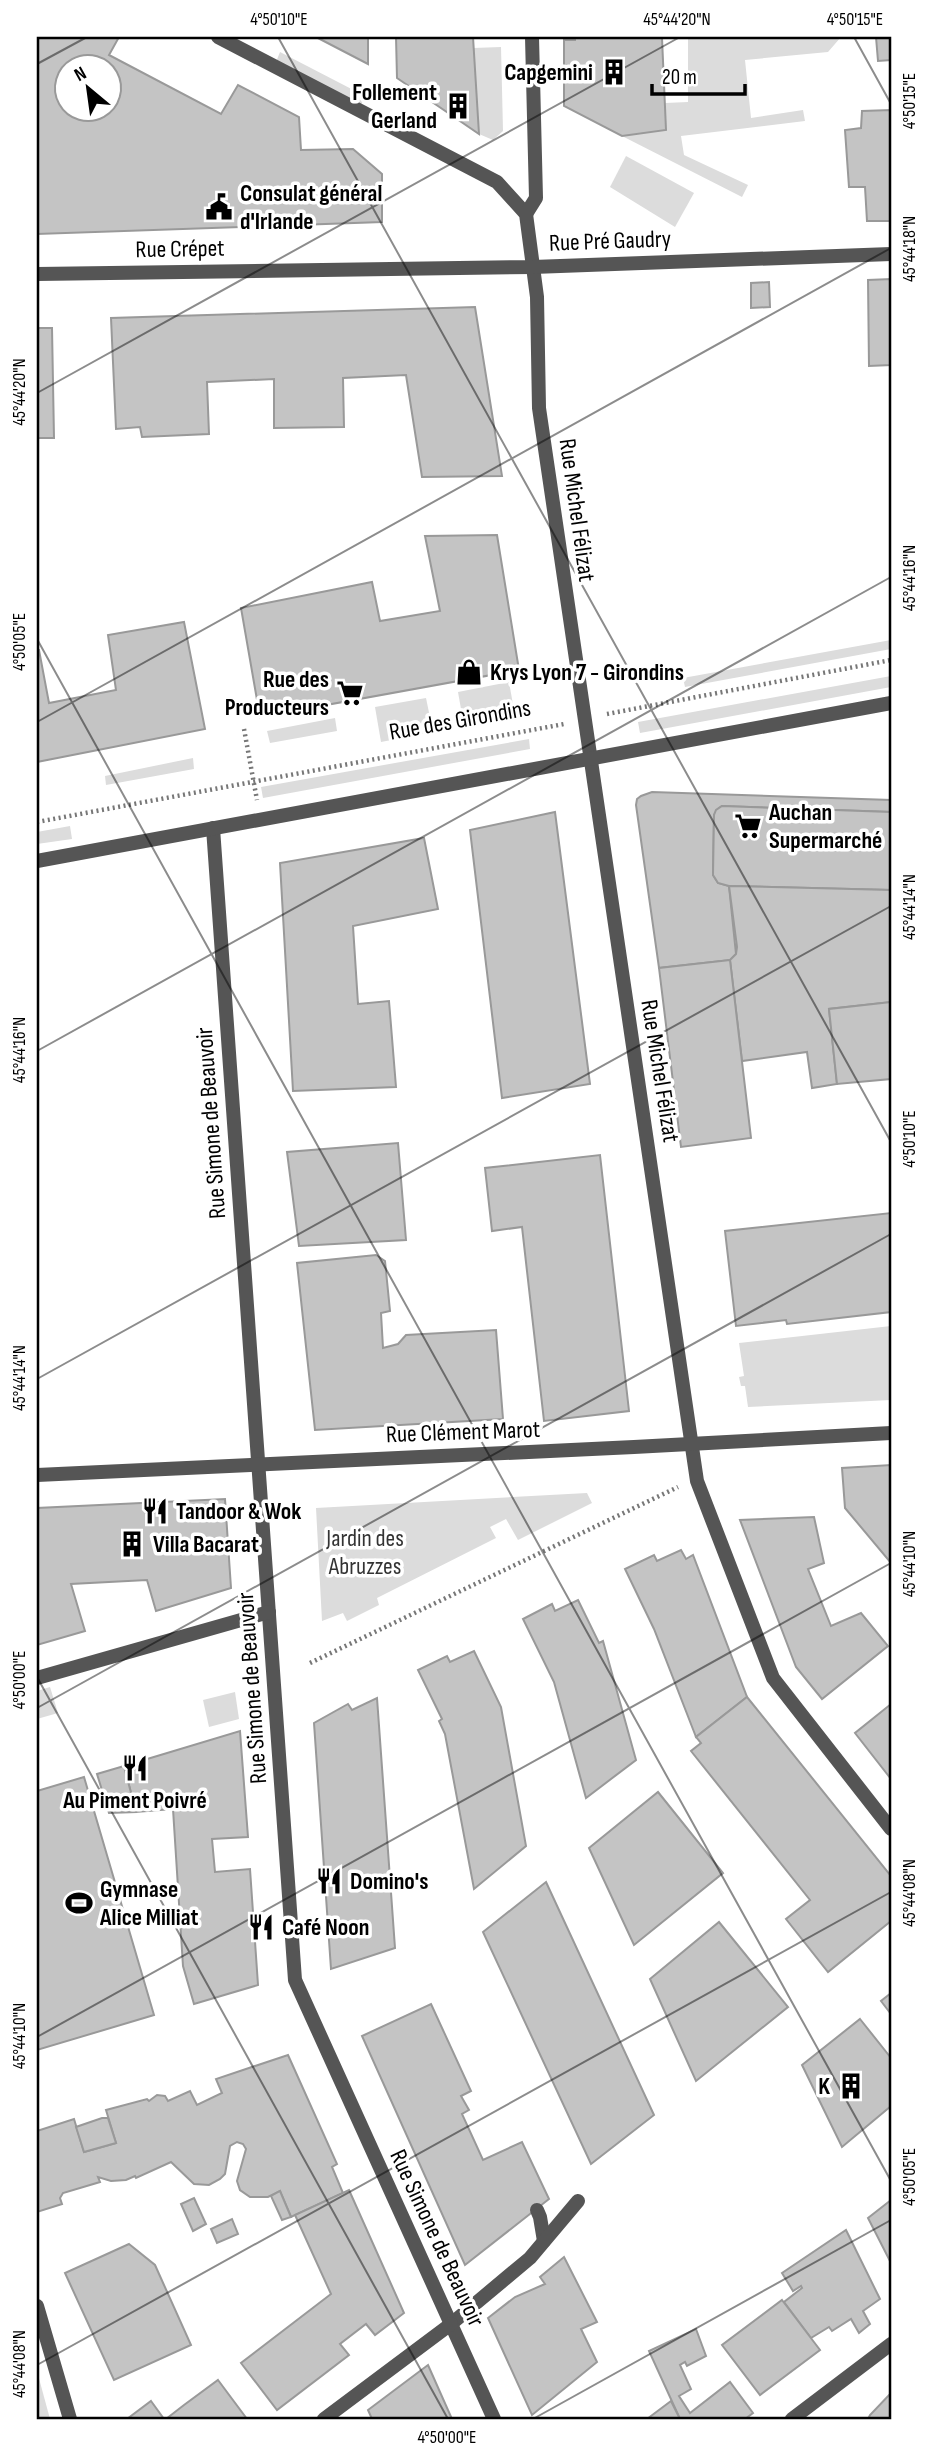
<svg xmlns="http://www.w3.org/2000/svg" width="928" height="2456" viewBox="0 0 928 2456" font-family="'Sofia Sans Condensed',sans-serif">
	<rect width="100%" height="100%" fill="#fff"/>
	<g fill="#dcdcdc">
		<polygon points="688,37 841,37 828,52 745,60 751,118 803,110 805,121 681,136 684,155 748,185 742,197 622,136 665,130 665,103 688,102"/>
		<polygon points="501,47 503,131 493,140 479,134 473,48"/>
		<polygon points="280,52 365,96 360,107 276,62"/>
		<polygon points="626,156 694,193 675,227 610,187"/>
		<polygon points="891,640 891,649 685,687 683,678"/>
		<polygon points="891,676 891,687 640,733 638,722"/>
		<polygon points="509,682 515,716 464,726 458,692"/>
		<polygon points="426,698 433,732 381,742 375,707"/>
		<polygon points="335,718 337,731 270,743 267,731"/>
		<polygon points="529,739 530,749 263,798 261,787"/>
		<polygon points="193,758 194,769 106,785 105,776"/>
		<polygon points="70,826 72,839 37,844 37,832"/>
		<polygon points="891,1326 891,1400 748,1407 745,1386 741,1386 739,1377 744,1376 739,1343"/>
		<polygon points="587,1493 592,1503 518,1540 506,1519 490,1527 496,1538 377,1598 379,1605 347,1621 343,1613 322,1621 316,1508"/>
		<polygon points="50,1687 58,1713 37,1719 37,1691"/>
		<polygon points="235,1692 239,1719 209,1727 203,1700"/>
		<polygon points="37,2371 50,2419 37,2419"/>
	</g>
	<g fill="#c4c4c4" stroke="#999" stroke-width="2" fill-rule="evenodd">
		<path d="M37 37H119L109 55 221 114 238 85 299 117 301 150 353 149 382 174V222L37 234ZM66 66H108V108H66Z"/>
		<polygon points="316,37 368,37 368,64"/>
		<polygon points="396,37 473,37 479,134 397,78"/>
		<polygon points="575,37 662,38 666,130 622,136 564,106 564,40 575,40"/>
		<polygon points="876,37 891,37 891,60 878,61"/>
		<polygon points="891,110 891,221 867,221 865,187 849,187 845,130 861,128 862,111"/>
		<polygon points="891,279 891,365 869,366 868,280"/>
		<polygon points="769,282 770,307 751,308 751,283"/>
		<polygon points="475,307 502,476 422,477 406,375 343,378 344,427 274,428 274,379 207,382 209,434 142,437 140,427 116,429 111,318"/>
		<polygon points="37,328 52,328 54,438 37,438"/>
		<polygon points="497,535 519,670 260,717 241,608 372,582 380,621 440,611 425,536"/>
		<polygon points="184,622 205,729 37,762 37,650 39,650 49,703 116,690 108,635"/>
		<polygon points="652,792 891,800 891,812 722,806 719,808 714,815 713,875 718,883 729,886 736,954 730,960 659,968 636,805 637,799 641,796"/>
		<polygon points="722,806 891,812 891,890 729,886 718,883 713,875 714,815 716,810"/>
		<polygon points="555,812 590,1084 502,1098 470,830"/>
		<polygon points="424,838 438,909 353,926 358,1004 389,1001 396,1087 293,1091 280,863"/>
		<polygon points="729,886 891,890 891,1002 829,1009 837,1084 812,1088 807,1052 742,1061 730,960 736,954 737,947"/>
		<polygon points="730,960 751,1138 681,1147 659,968"/>
		<polygon points="891,1002 891,1079 837,1084 829,1009"/>
		<polygon points="398,1143 406,1240 299,1246 287,1152"/>
		<polygon points="600,1155 629,1411 544,1421 522,1227 492,1231 485,1168"/>
		<polygon points="891,1213 891,1312 787,1324 786,1320 736,1326 725,1231"/>
		<polygon points="376,1255 385,1261 390,1311 381,1313 383,1348 398,1344 406,1335 496,1330 503,1419 315,1430 297,1263"/>
		<polygon points="891,1465 891,1563 845,1508 842,1468"/>
		<polygon points="225,1499 231,1588 156,1611 147,1580 71,1584 85,1631 37,1645 37,1508"/>
		<polygon points="814,1517 824,1563 808,1569 831,1626 861,1613 888,1646 822,1699 796,1667 740,1520"/>
		<polygon points="681,1550 686,1559 693,1555 747,1697 696,1737 654,1629 625,1569 654,1555 657,1561"/>
		<polygon points="578,1600 599,1643 603,1641 636,1760 586,1798 554,1682 523,1619 552,1604 555,1611"/>
		<polygon points="474,1651 501,1707 526,1846 474,1889 445,1734 439,1721 442,1719 418,1670 447,1656 450,1662"/>
		<polygon points="747,1697 891,1876 891,1921 828,1972 786,1919 810,1900 691,1751 701,1743 696,1737"/>
		<polygon points="377,1698 395,1948 331,1969 314,1723 348,1704 352,1710"/>
		<polygon points="891,1704 891,1779 855,1733"/>
		<polygon points="240,1731 248,1837 212,1839 215,1872 250,1869 258,1985 194,2004 183,1966 173,1809 136,1812 124,1766"/>
		<polygon points="124,1766 136,1812 109,1813 97,1774"/>
		<polygon points="84,1777 154,2015 37,2050 37,1791"/>
		<polygon points="658,1792 723,1873 634,1945 589,1848"/>
		<polygon points="546,1882 654,2115 591,2164 483,1932"/>
		<polygon points="719,1922 788,2007 696,2081 650,1979"/>
		<polygon points="891,1993 891,2014 881,2001"/>
		<polygon points="431,2004 471,2091 461,2096 469,2110 462,2114 483,2160 522,2142 549,2199 465,2265 362,2036"/>
		<polygon points="860,2019 891,2058 891,2106 842,2147 802,2065"/>
		<polygon points="288,2055 337,2164 332,2167 343,2193 291,2217 280,2191 268,2197 250,2197 240,2190 237,2181 246,2149 243,2144 237,2142 230,2146 225,2174 220,2179 209,2185 194,2184 171,2162 136,2178 135,2176 126,2180 111,2181 98,2177 100,2182 63,2193 60,2198 62,2204 37,2212 37,2131 74,2119 84,2152 116,2143 106,2110 147,2099 149,2101 157,2095 165,2096 168,2101 190,2091 197,2105 222,2093 216,2079"/>
		<polygon points="102,2118 108,2118 116,2143 84,2152 76,2127"/>
		<polygon points="349,2190 404,2313 375,2335 366,2324 340,2344 349,2355 277,2410 241,2363 331,2294 295,2215"/>
		<polygon points="280,2191 291,2217 282,2220 271,2196"/>
		<polygon points="194,2198 206,2224 193,2231 181,2204"/>
		<polygon points="891,2200 891,2263 868,2218"/>
		<polygon points="232,2219 238,2234 217,2243 211,2229"/>
		<polygon points="846,2230 880,2299 863,2311 870,2324 859,2333 851,2319 832,2331 829,2327 811,2338 784,2302 802,2288 801,2286 793,2291 782,2273"/>
		<polygon points="129,2244 155,2265 191,2345 114,2380 65,2273"/>
		<polygon points="564,2257 597,2322 581,2329 597,2362 532,2415 488,2318 515,2297 545,2284 540,2277"/>
		<polygon points="782,2300 820,2350 760,2395 722,2345"/>
		<polygon points="696,2329 706,2356 687,2366 685,2362 680,2365 691,2389 679,2396 690,2413 730,2382 753,2413 745,2419 680,2419 649,2351"/>
		<polygon points="428,2365 452,2419 372,2419 368,2410"/>
		<polygon points="218,2380 247,2419 166,2419 184,2405"/>
		<polygon points="891,2393 891,2419 868,2419 870,2415"/>
		<polygon points="151,2401 164,2419 127,2419"/>
		<polygon points="671,2401 680,2419 647,2419"/>
	</g>
	<g fill="none" stroke-linecap="round" stroke-linejoin="round">
		<g stroke="#777" stroke-width="4.5" stroke-dasharray="2 3.5" stroke-linecap="butt">
			<polyline points="607,714 891,660"/>
			<polyline points="244,729 257,800"/>
			<polyline points="37,822 564,724"/>
			<polyline points="310,1663 678,1487"/>
		</g>
		<g stroke="#555" stroke-width="14">
			<polyline points="537,2210 540,2217 544,2241"/>
			<polyline points="451,2324 530,2258 578,2201"/>
		</g>
		<g stroke="#555" stroke-width="14">
			<polyline points="218,37 497,182 526,214 537,297 539,408 697,1481 773,1678 891,1829"/>
			<polyline points="526,214 536,198 532,37"/>
			<polyline points="37,274 533,267 891,254"/>
			<polyline points="213,828 295,1980 494,2419"/>
			<polyline points="37,861 891,703"/>
			<polyline points="37,1475 634,1447 891,1433"/>
			<polyline points="37,1678 269,1612"/>
			<polyline points="37,2306 70,2419"/>
			<polyline points="324,2419 451,2324"/>
			<polyline points="792,2419 891,2344"/>
		</g>
	</g>
	<path fill="none" stroke="#000" stroke-width="2" stroke-opacity="0.45" d="M278 37 891 1142M854 37 891 104M37 64 87 37M37 393 680 37M37 639 891 2181M37 722 891 248M37 1051 891 577M37 1379 891 906M37 1677 448 2419M37 1708 891 1234M37 2037 891 1563M37 2365 891 1892M533 2419 891 2220"/>
	<defs>
		<g id="building-bare" transform="scale(2.1)"><path d="M-4-6H4V6H1V3H-1V6H-4ZM-2.5-4.3h1.7v1.8h-1.7ZM.8-4.3h1.7v1.8H.8ZM-2.5-1h1.7V.8h-1.7ZM.8-1h1.7V.8H.8Z" fill="#000" stroke="#fff" stroke-width="2.5" paint-order="stroke"/></g>
		<g id="civic-bare" transform="scale(2.1)"><path d="M-.6-6.5H3V-4.5H.6V-3L4-1V1h2V6H-6V1h2V-1L-.6-3ZM-1.2 2.5V6h2.4V2.5Z" fill="#000" stroke="#fff" stroke-width="2.5" paint-order="stroke"/></g>
		<g id="shop-bare" transform="scale(2.1)"><path d="M-5-2.5h2.3a2.7 3.5 0 0 1 5.4 0H5L5.5 6h-11ZM-1.5-2.5h3a1.5 2.3 0 0 0-3 0Z" fill="#000" stroke="#fff" stroke-width="2.5" paint-order="stroke"/></g>
		<g id="supermarket-bare" transform="scale(2.1)"><path d="M-6-5.5h2.5l.6 2H6L4.5 2H-2.5L-4.4-4H-6ZM-1.5 3.2a1.3 1.3 0 1 0 .1 0ZM3 3.2a1.3 1.3 0 1 0 .1 0Z" fill="#000" stroke="#fff" stroke-width="2.5" paint-order="stroke"/></g>
		<g id="restaurant-bare" transform="scale(2.1)"><path d="M-5-6h1v4h1v-4h1v4h1v-4h1v5L-1.5 .5V6h-2V.5L-5-1ZM5-6V6H3V1.5H1.5Q1.5-4 5-6Z" fill="#000" stroke="#fff" stroke-width="2.5" paint-order="stroke"/></g>
		<g id="stadium-bare" transform="scale(2.1)"><path d="M0-5a6.5 5 0 1 0 0 10a6.5 5 0 1 0 0-10ZM-3.5-1.8h7v3.6h-7Z" fill="#000" stroke="#fff" stroke-width="2.5" paint-order="stroke"/></g>
	</defs>
	<g fill-rule="evenodd">
		<use href="#building-bare" x="614" y="72"/>
		<use href="#building-bare" x="458" y="106"/>
		<use href="#civic-bare" x="219" y="207"/>
		<use href="#shop-bare" x="469" y="672"/>
		<use href="#supermarket-bare" x="350" y="693"/>
		<use href="#supermarket-bare" x="748" y="826"/>
		<use href="#restaurant-bare" x="155" y="1511"/>
		<use href="#building-bare" x="132" y="1544"/>
		<use href="#restaurant-bare" x="135" y="1768"/>
		<use href="#restaurant-bare" x="329" y="1881"/>
		<use href="#stadium-bare" x="79" y="1903"/>
		<use href="#restaurant-bare" x="261" y="1927"/>
		<use href="#building-bare" x="851" y="2086"/>
	</g>
	<g text-anchor="middle" dominant-baseline="central" stroke-width="7" stroke-linejoin="round" paint-order="stroke">
		<g font-size="24" font-weight="bold" fill="#000" stroke="#fff" text-anchor="start">
			<text x="593" y="72" text-anchor="end">Capgemini</text>
			<text x="437" y="92" text-anchor="end">Follement<tspan x="437" dy="28">Gerland</tspan></text>
			<text x="240" y="193">Consulat général<tspan x="240" dy="28">d'Irlande</tspan></text>
			<text x="490" y="672">Krys Lyon 7 - Girondins</text>
			<text x="329" y="679" text-anchor="end">Rue des<tspan x="329" dy="28">Producteurs</tspan></text>
			<text x="769" y="812">Auchan<tspan x="769" dy="28">Supermarché</tspan></text>
			<text x="176" y="1511">Tandoor &amp; Wok</text>
			<text x="153" y="1544">Villa Bacarat</text>
			<text x="135" y="1800" text-anchor="middle">Au Piment Poivré</text>
			<text x="350" y="1881">Domino's</text>
			<text x="100" y="1889">Gymnase<tspan x="100" dy="28">Alice Milliat</tspan></text>
			<text x="282" y="1927">Café Noon</text>
			<text x="830" y="2086" text-anchor="end">K</text>
		</g>
		<g font-size="24" fill="#000" stroke="#fff">
			<text transform="translate(610 241) rotate(-2)">Rue Pré Gaudry</text>
			<text transform="translate(180 249) rotate(-1)">Rue Crépet</text>
			<text transform="translate(577 510) rotate(82)">Rue Michel Félizat</text>
			<text transform="translate(460 720) rotate(-10)">Rue des Girondins</text>
			<text transform="translate(660 1071) rotate(81)">Rue Michel Félizat</text>
			<text transform="translate(211 1123) rotate(-94)">Rue Simone de Beauvoir</text>
			<text transform="translate(463 1432) rotate(-2)">Rue Clément Marot</text>
			<text transform="translate(252 1688) rotate(-94)">Rue Simone de Beauvoir</text>
			<text transform="translate(437 2238) rotate(65)">Rue Simone de Beauvoir</text>
		</g>
		<g font-size="24" fill="#333" stroke="#fff">
			<text x="365" y="1538">Jardin des<tspan x="365" dy="28">Abruzzes</tspan></text>
		</g>
	</g>
	<rect width="928" height="2456" fill="none" stroke="#ffffff" stroke-width="77"/>
	<g transform="translate(88 88) rotate(331)"><circle r="33" fill="#ffffff" stroke="#999999" stroke-width="2"/>
	<path d="M0-5L12 26L0 18L-12 26Z" fill="#000000"/>
	<text y="-10" font-size="19" font-weight="bold" text-anchor="middle" fill="#000000">N</text>
	</g>
	<path d="M652 84v10h93v-10" fill="none" stroke="#000000" stroke-width="3.5"/>
	<text x="662" y="84" font-size="21" fill="#000000" stroke="#ffffff" stroke-width="5" paint-order="stroke">20 m</text>
	<rect x="38" y="38" width="852" height="2380" fill="none" stroke="#000" stroke-width="2.5"/>
	<g font-size="18" text-anchor="middle" fill="#000">
		<text x="279" y="25">4°50'10"E</text>
		<text x="677" y="25">45°44'20"N</text>
		<text x="855" y="25">4°50'15"E</text>
		<text transform="translate(909 101) rotate(-90)" y="6">4°50'15"E</text>
		<text transform="translate(909 249) rotate(-90)" y="6">45°44'18"N</text>
		<text transform="translate(19 392) rotate(-90)" y="6">45°44'20"N</text>
		<text transform="translate(909 578) rotate(-90)" y="6">45°44'16"N</text>
		<text transform="translate(19 642) rotate(-90)" y="6">4°50'05"E</text>
		<text transform="translate(909 907) rotate(-90)" y="6">45°44'14"N</text>
		<text transform="translate(19 1050) rotate(-90)" y="6">45°44'16"N</text>
		<text transform="translate(909 1139) rotate(-90)" y="6">4°50'10"E</text>
		<text transform="translate(19 1378) rotate(-90)" y="6">45°44'14"N</text>
		<text transform="translate(909 1564) rotate(-90)" y="6">45°44'10"N</text>
		<text transform="translate(19 1680) rotate(-90)" y="6">4°50'00"E</text>
		<text transform="translate(909 1893) rotate(-90)" y="6">45°44'08"N</text>
		<text transform="translate(19 2036) rotate(-90)" y="6">45°44'10"N</text>
		<text transform="translate(909 2177) rotate(-90)" y="6">4°50'05"E</text>
		<text transform="translate(19 2364) rotate(-90)" y="6">45°44'08"N</text>
		<text x="447" y="2443">4°50'00"E</text>
	</g>
</svg>
